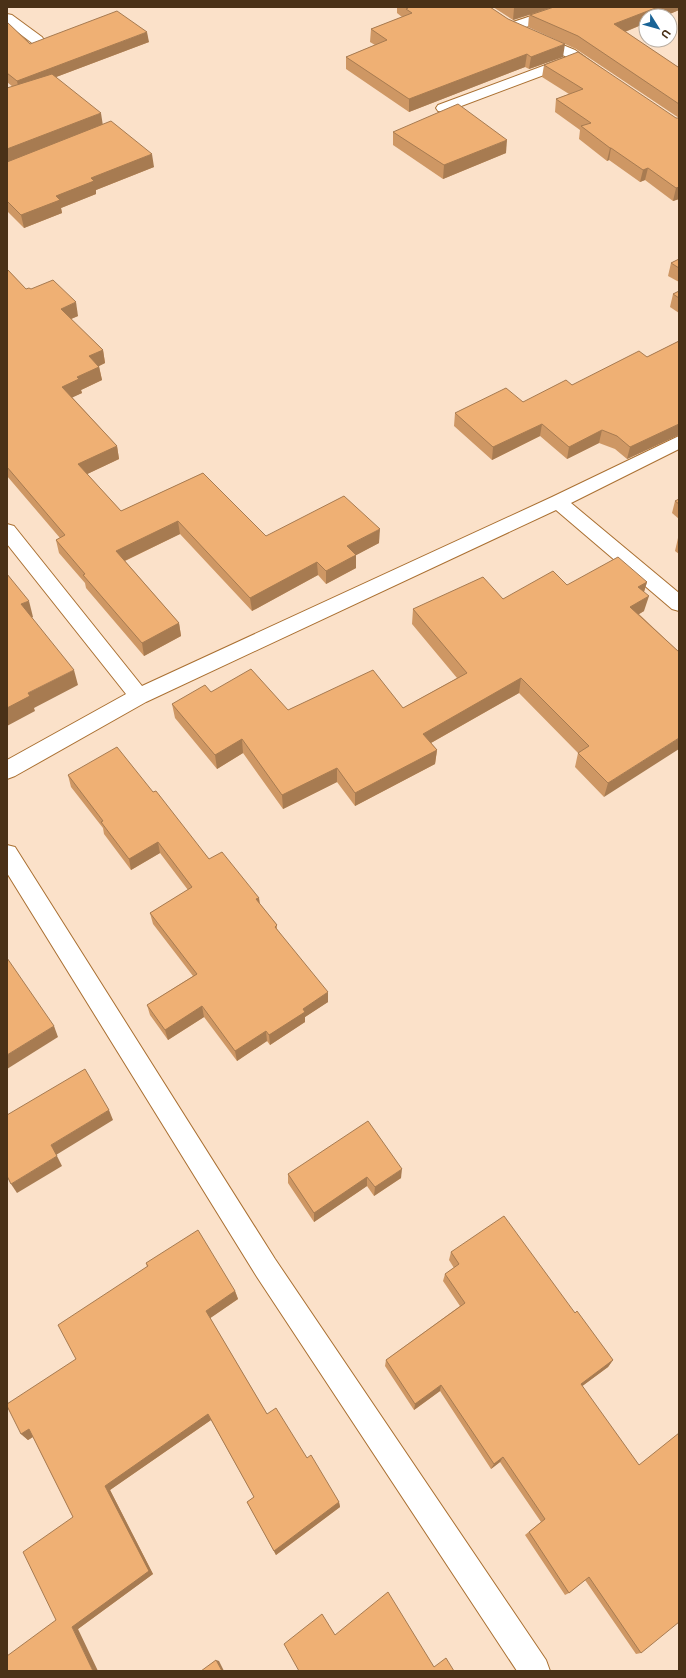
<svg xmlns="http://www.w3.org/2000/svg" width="686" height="1678" viewBox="0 0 686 1678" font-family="'Noto Sans',sans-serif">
	<rect width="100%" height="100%" fill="#fbe1c9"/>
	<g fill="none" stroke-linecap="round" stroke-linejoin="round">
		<g stroke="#aa7032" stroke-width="2">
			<g id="street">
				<polygon points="558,7 578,7 576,10 517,30 507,30 505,27 507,24"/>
				<polygon points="7,14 12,15 42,37 44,40 42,43 32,43 7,24"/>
				<path d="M536 34 575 50 604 71 602 74C592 76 584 68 576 63L448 111 443 112 438 111 436 108 438 105 567 57 531 41 529 38 531 35Z"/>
				<polygon points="679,436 679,449 571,503 679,593 679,611 672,609 556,510 146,702 15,776 7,779 7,760 126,694 7,544 7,524 14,526 142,686 552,497"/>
				<polygon points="7,845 15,847 275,1259 546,1660 550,1671 517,1671 257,1277 7,873"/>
			</g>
		</g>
		<use href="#street" fill="#fff" fill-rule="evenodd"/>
	</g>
	<g fill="#ce9764">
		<polygon points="396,7 490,7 563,57 529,69 525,67 409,112 346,69 346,57 375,45 370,42 371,29 402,17 397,13 397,8"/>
		<polygon points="493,7 679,7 679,10 665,16 646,16 646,23 625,32 678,67 679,66 679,118 576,49 528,27 529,15 513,20"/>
		<polygon points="7,22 30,44 149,42 56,77 103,125 154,167 96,190 96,194 61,208 62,213 24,228 7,211 7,88 13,87 7,82"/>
		<polygon points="544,65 676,118 679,118 679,199 673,201 645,180 640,182 609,160 607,161 579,139 580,130 555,112 556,99 569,94 542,77"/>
		<polygon points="393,132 506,153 443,179 393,145"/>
		<polygon points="679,259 679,282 668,276 671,263"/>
		<polygon points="7,269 26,289 31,289 78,316 71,319 103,350 105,363 99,366 102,380 81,390 82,393 72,397 117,446 119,459 87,474 121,511 203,473 266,536 379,543 356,555 356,568 326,584 318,575 252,611 180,534 125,561 179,623 181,636 144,656 86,588 85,583 59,553 56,540 60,538 7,476"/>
		<polygon points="679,291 679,313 670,307 673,294"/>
		<polygon points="679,341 679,435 627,459 615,449 599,443 567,459 540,436 492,460 454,426 455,413 523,402 572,385 647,357"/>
		<polygon points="679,499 679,519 672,513 675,501"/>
		<polygon points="678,538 679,538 679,554 675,551"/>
		<polygon points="647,582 644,592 644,611 639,614 679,652 604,797 575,767 578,753 519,693 431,743 437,750 435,764 355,806 337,782 283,809 243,753 217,769 175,718 172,704 211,692 288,710 403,708 457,678 412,624 413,609 503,599 567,585"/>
		<polygon points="68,775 153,792 209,859 259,898 260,904 277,925 277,929 328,1002 305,1017 305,1022 270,1045 267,1041 237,1061 204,1017 168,1040 150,1015 147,1005 193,976 153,924 150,913 188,890 160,853 131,870 104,834 103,828 71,787"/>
		<polygon points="288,1174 401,1178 374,1196 367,1186 314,1222 288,1183"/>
		<polygon points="451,1252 575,1313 613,1360 608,1367 582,1386 641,1653 636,1654 585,1580 569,1593 565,1595 525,1535 541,1522 500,1462 491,1469 440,1391 414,1410 385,1366 386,1360 460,1306 443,1281 445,1274 454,1268 449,1260"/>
		<polygon points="146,1263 235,1291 238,1299 210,1318 267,1414 307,1458 339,1502 340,1507 276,1555 247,1502 254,1497 211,1420 110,1490 153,1574 78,1629 56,1620 73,1517 33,1437 28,1440 21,1434 76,1359 147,1267"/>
	</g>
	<g fill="#a77b51">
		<polygon points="517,7 553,7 513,20 514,8"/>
		<polygon points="658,7 679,7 679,10 665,16 646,16 646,23 612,37 614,24"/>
		<polygon points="147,32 149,42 19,91 17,81"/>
		<polygon points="565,44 563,57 529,69 531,57"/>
		<polygon points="527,54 525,67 409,112 409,99"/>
		<polygon points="101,113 103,126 7,163 7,149"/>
		<polygon points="507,140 506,153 443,179 444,165"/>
		<polygon points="610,148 611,148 609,160 607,161"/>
		<polygon points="152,154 154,167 96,190 96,194 61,208 62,213 24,228 21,215 56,196 91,178"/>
		<polygon points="648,168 645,180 640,182 643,170"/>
		<polygon points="679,187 679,199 673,201 676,188"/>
		<polygon points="76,302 78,316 64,322 61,309"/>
		<polygon points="103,350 105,363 91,370 89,356"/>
		<polygon points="99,367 102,380 81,390 82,393 65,401 62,387 77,377"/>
		<polygon points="542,424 540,436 492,460 493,447"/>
		<polygon points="679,424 679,435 627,459 630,447"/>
		<polygon points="602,430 599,443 567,459 569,447"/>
		<polygon points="117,446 119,459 81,477 78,464"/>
		<polygon points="178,521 180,534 118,564 116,551"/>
		<polygon points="380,529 379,543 347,560 347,546"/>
		<polygon points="356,555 356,568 326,584 326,571"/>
		<polygon points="317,562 318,575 252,611 250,598"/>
		<polygon points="647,582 642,598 638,587"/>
		<polygon points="649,596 644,611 626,622 630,607"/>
		<polygon points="29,601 33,617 26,620 21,604"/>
		<polygon points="179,623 181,636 144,656 142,643"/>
		<polygon points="74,670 78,685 34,708 35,711 7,726 7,708 28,693"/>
		<polygon points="521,678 519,693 422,748 423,734"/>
		<polygon points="679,738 679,749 604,797 608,783"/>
		<polygon points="242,739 243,753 217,769 215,755"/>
		<polygon points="437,750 435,764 355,806 355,793"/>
		<polygon points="337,768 337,782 283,809 282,795"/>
		<polygon points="158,842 160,853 131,870 129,859"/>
		<polygon points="259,898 260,909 256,899"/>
		<polygon points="328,992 328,1002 305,1017 305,1022 270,1045 269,1035 303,1009"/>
		<polygon points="202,1006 204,1017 168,1040 165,1030"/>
		<polygon points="54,1026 58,1037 7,1069 7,1055"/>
		<polygon points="266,1031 267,1041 237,1061 235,1051"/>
		<polygon points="109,1110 113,1120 56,1155 51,1145"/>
		<polygon points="57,1156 62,1166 17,1193 11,1184"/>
		<polygon points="402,1169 401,1178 374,1196 375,1187"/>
		<polygon points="367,1177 367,1186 314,1222 314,1213"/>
		<polygon points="235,1291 238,1299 209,1319 206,1311"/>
		<polygon points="613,1360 608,1367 577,1390 581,1384"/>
		<polygon points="441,1385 440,1391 414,1410 415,1404"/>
		<polygon points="208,1414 211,1420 110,1490 153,1574 78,1629 98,1671 93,1671 72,1627 105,1486"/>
		<polygon points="29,1429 36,1435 28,1440 21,1434"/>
		<polygon points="503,1457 500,1462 491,1469 494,1464"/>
		<polygon points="339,1502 340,1507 276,1555 274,1551"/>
		<polygon points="216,1660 219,1661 224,1671 222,1671"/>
	</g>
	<g fill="#efb074" stroke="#a77b51">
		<polygon points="406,7 490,7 508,19 565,44 531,57 527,54 409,99 346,57 387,40 371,29 412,13 406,9 408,8"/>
		<polygon points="554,7 658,7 614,24 678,67 679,66 679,104 578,36 530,15"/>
		<polygon points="117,11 147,32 17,81 7,73 7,22 30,44"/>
		<polygon points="578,52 676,118 679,118 679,187 676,188 648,168 643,170 611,148 610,148 581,126 591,123 556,99 583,89 544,65"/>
		<polygon points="52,74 101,113 7,149 7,88"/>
		<polygon points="458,104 507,140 444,165 393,132"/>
		<polygon points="111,121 152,154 91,178 94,181 56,196 60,200 21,215 7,201 7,162"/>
		<polygon points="679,259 679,268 671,263"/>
		<polygon points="7,269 26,289 29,288 31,289 53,280 76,302 61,309 103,350 89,356 99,367 77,377 79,379 62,387 117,446 78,464 121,511 203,473 266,536 344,496 380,529 347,546 356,555 326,571 317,562 250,598 178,521 116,551 179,623 142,643 83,575 85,574 56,540 65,535 7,467"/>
		<polygon points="679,291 679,298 673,294"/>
		<polygon points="679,341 679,424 630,447 617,436 602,430 569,447 542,424 493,447 455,413 506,388 523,402 566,380 572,385 639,351 647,357"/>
		<polygon points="679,499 679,504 675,501"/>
		<polygon points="618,557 647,582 638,587 649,596 630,607 679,652 679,738 608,783 578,753 589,746 521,678 423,734 437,750 355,793 337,768 282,795 242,739 215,755 172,704 205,685 211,692 251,669 288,710 373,670 403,708 467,673 413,609 483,577 503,599 553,571 567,585"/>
		<polygon points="7,574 29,601 21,604 74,670 28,693 30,696 7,708"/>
		<polygon points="117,747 153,792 156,791 209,859 222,852 259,898 256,899 277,925 275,927 328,992 303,1009 305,1012 269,1035 266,1031 235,1051 202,1006 165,1030 147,1005 197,974 150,913 192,887 158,842 129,859 101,822 103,821 68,775"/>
		<polygon points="7,958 54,1026 7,1055"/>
		<polygon points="85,1069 109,1110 51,1145 57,1156 11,1184 7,1176 7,1115"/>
		<polygon points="368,1121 402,1169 375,1187 367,1177 314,1213 288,1174"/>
		<polygon points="504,1216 575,1313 577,1311 613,1360 581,1384 639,1465 679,1433 679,1622 641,1653 589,1577 569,1593 529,1532 545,1519 503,1457 494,1464 441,1385 415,1404 386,1360 465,1303 445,1274 459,1264 451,1252"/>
		<polygon points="198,1230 235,1291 206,1311 267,1414 276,1408 307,1458 311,1455 339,1502 274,1551 247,1502 254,1497 208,1414 105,1486 149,1571 72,1627 93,1671 7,1671 7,1656 56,1620 23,1552 73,1517 29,1429 21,1434 7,1406 7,1404 76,1359 58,1325 148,1266 146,1263"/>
		<polygon points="388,1592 434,1667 446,1658 454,1671 299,1671 284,1644 322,1614 335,1635"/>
		<polygon points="216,1660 222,1671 201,1671"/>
	</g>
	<rect width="686" height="1678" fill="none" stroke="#4a3117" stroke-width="16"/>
	<g transform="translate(658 28) rotate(127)"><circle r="19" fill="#ffffff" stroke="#b7ada2"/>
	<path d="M0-3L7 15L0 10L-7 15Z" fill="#196396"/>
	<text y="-6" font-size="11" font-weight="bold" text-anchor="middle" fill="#4a3117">U</text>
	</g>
</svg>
